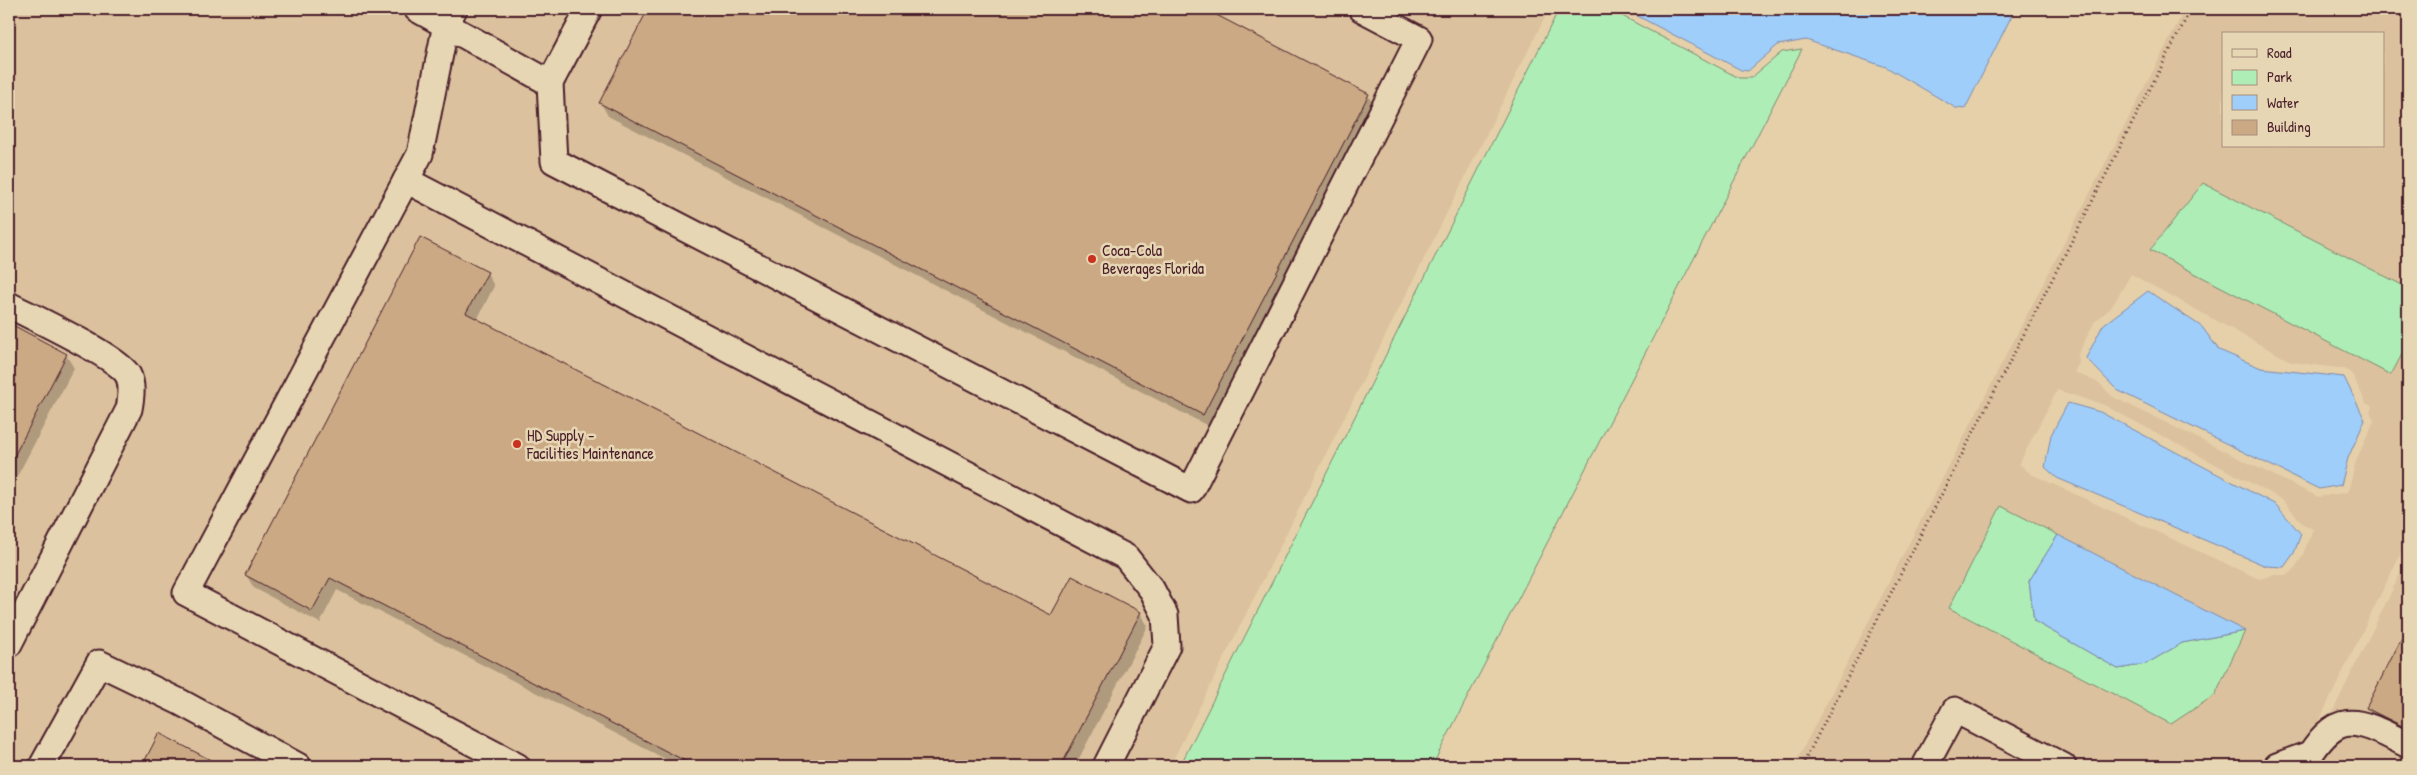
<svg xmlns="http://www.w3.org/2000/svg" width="2417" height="775" viewBox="0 0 2417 775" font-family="'Patrick Hand',sans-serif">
	<rect width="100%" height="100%" fill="#e6d0aa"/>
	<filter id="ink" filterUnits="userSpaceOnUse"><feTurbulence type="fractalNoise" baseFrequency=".02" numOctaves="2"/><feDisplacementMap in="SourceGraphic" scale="10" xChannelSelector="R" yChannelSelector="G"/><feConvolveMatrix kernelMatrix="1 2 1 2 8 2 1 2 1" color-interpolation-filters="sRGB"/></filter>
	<g filter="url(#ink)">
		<g fill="#dbc19d" fill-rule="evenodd">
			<polygon points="9,9 1549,9 1170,766 9,766"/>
			<path d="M2185 9H2408V288L2203 183 2150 249 2391 375 2408 343V538L2297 766H1794ZM2223 34H2383V146H2223ZM2131 274 2292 362 2345 369 2352 374 2366 403 2372 406 2370 411 2374 421 2356 461 2348 492 2318 497 2113 397 2099 383 2074 372 2079 363 2078 354 2095 321 2111 308ZM2057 390 2104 405 2283 500 2303 524 2313 529 2302 557 2292 572 2287 575H2274L2259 579 2031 474 2019 464ZM2001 506 2245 631 2215 695 2171 724 1949 608Z"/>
			<polygon points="2408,558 2408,766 2307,766 2329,719"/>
		</g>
		<g fill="#aeeeb6" stroke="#7c8670">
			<polygon points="1559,9 1609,9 1739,78 1751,78 1782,52 1802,49 1432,766 1180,766"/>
			<polygon points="2203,183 2408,288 2408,343 2391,375 2150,250"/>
			<polygon points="2001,506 2058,535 2029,581 2034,621 2118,669 2146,664 2182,643 2245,631 2215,695 2171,724 1949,608"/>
		</g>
		<g fill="#9fcefb" stroke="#7d88a8">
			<polygon points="1624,9 2015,9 1965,109 1956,108 1886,67 1806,40 1778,45 1748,71 1741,70"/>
			<polygon points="2148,291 2202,327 2219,350 2261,368 2344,377 2365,420 2348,458 2341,485 2319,489 2117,390 2086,358 2103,325"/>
			<polygon points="2068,403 2100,412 2276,505 2301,534 2294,553 2284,567 2266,566 2057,478 2045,467 2051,435"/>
			<polygon points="2058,535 2245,631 2182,643 2146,664 2118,669 2034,621 2029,581"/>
		</g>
		<g fill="#0003">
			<polygon points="650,9 1202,9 1368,95 1375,108 1210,427 608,116 601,103"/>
			<polygon points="487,273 494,286 477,320 1052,617 1140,613 1148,626 1075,766 679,766 337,590 320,623 254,588 246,575"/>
			<polygon points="9,324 66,355 74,368 9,492"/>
			<polygon points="2408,629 2408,738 2375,721 2368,708"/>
			<polygon points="159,735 219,766 143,766"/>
		</g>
		<g fill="#caa984" stroke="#4a1f2b">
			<polygon points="648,9 1205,9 1369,94 1203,415 599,103"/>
			<polygon points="420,237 488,272 466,313 1051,615 1072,576 1141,612 1061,766 695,766 330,578 312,611 245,575"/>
			<polygon points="9,323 67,354 9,466"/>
			<polygon points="2408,626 2408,729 2366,708"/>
			<polygon points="159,733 222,766 142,766"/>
		</g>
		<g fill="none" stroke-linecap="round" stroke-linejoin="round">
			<g stroke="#4a1f2b" stroke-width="29">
				<g id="minor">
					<polyline points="417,9 550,83"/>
					<polyline points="454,9 446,24 420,154 186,593 517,766"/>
					<polyline points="589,9 550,83 554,161 1191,490 1419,39 1362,9"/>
					<polyline points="406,180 1126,557 1152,590 1165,615 1167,646 1106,766"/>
					<path d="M9 305C32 317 117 356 128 375 133 385 131 398 129 409L9 644"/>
					<polyline points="42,766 99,663 180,702 298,766"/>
					<polyline points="1925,766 1955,710 2063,766"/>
					<polyline points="2277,766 2310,754"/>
					<path d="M2303 766C2337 707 2355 718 2408 745"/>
				</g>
			</g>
			<polyline stroke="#4a1f2b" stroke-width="3" stroke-dasharray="1 4" stroke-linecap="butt" points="1802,766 2191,9"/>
			<use href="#minor" stroke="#e7d6b3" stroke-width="25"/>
		</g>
	</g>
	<g fill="#c8321e" stroke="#e7d6b3" stroke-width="2">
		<circle cx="1092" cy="259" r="5"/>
		<circle cx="517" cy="444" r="5"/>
	</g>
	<g text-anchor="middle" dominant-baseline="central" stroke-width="5" stroke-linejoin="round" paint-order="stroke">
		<g font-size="16" fill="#4a1f2b" stroke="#e7d6b3" text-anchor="start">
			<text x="1102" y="250">Coca-Cola<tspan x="1102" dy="18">Beverages Florida</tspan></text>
			<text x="527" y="435">HD Supply -<tspan x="527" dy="18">Facilities Maintenance</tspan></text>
		</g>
	</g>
	<rect width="2417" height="775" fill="none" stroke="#e7d6b3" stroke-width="30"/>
	<rect x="15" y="15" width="2387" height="745" fill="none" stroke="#4a1f2b" stroke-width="2" filter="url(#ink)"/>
	<rect x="2222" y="32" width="162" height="115" fill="#e7d6b3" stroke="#a88d7d"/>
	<rect x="2232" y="49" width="25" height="8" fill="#e7d6b3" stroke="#a88d7d"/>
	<text x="2267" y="58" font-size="15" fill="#4a1f2b">Road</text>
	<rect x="2232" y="70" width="25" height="15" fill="#aeeeb6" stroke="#a88d7d"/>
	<text x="2267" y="82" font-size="15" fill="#4a1f2b">Park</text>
	<rect x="2232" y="95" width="25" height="15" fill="#9fcefb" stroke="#a88d7d"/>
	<text x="2267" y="108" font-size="15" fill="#4a1f2b">Water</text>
	<rect x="2232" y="120" width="25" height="15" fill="#caa984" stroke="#a88d7d"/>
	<text x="2267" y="132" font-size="15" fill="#4a1f2b">Building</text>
</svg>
